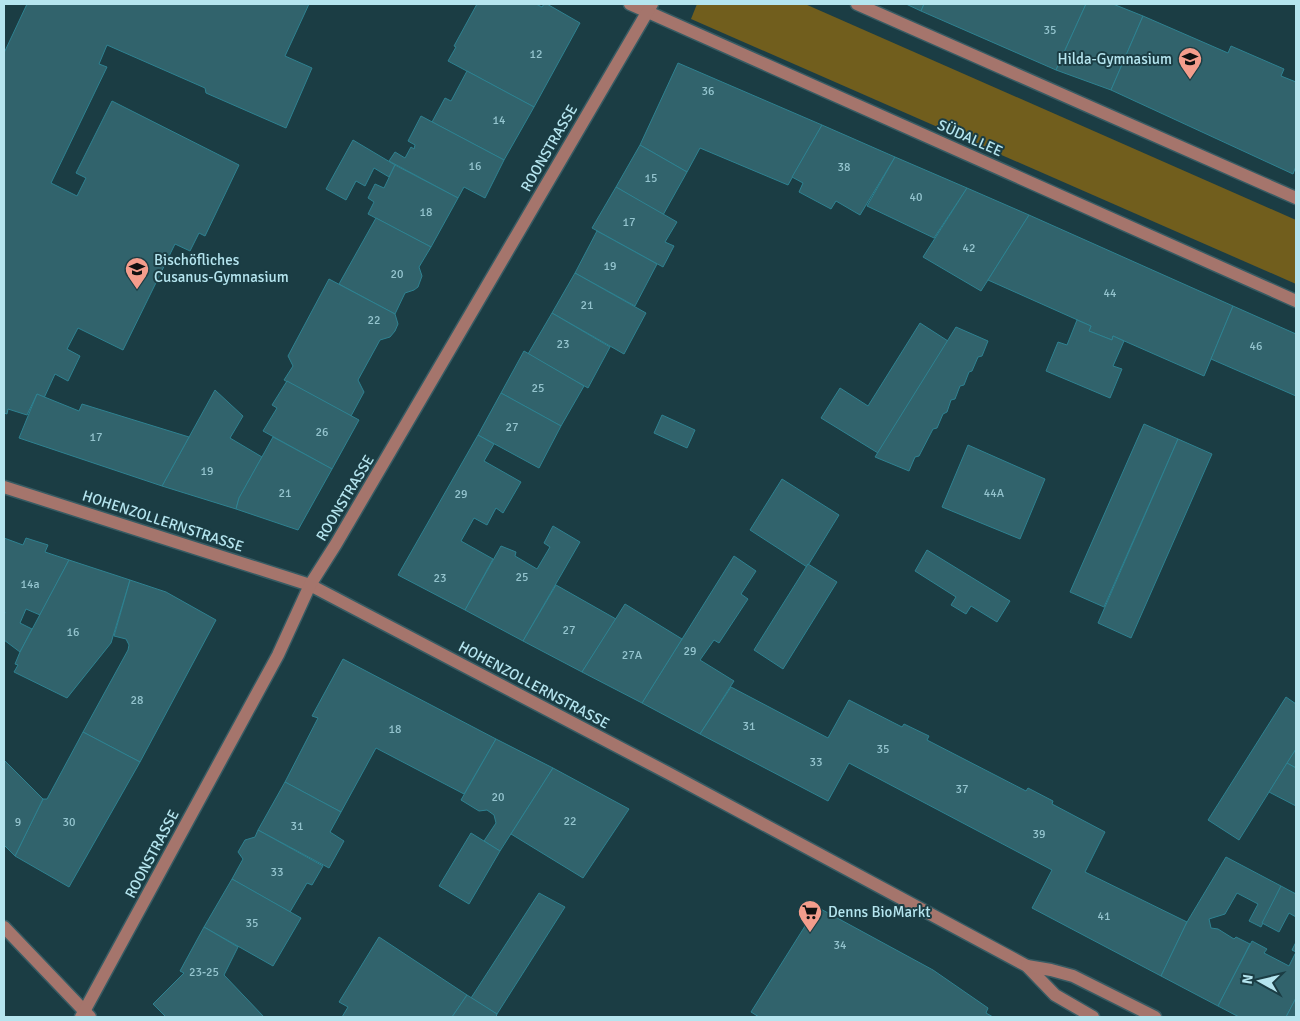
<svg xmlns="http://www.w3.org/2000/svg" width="1300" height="1021" viewBox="0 0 1300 1021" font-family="Signika,sans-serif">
	<rect width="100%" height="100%" fill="#1b3d44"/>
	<polygon fill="#715e1d" points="697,4 805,4 1296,220 1296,284 691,19"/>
	<g fill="#31636c" stroke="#2e8291">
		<polygon points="27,4 309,4 285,56 312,68 286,128 206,93 205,88 107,45 99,64 107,67 51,183 77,196 86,178 76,173 112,101 239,165 205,236 199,233 190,251 175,244 123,350 78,328 67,349 80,356 68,381 55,374 44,398 37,394 27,415 8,409 7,414 4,413 4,53"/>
		<polygon points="477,4 536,4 542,7 544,4 547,4 580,23 534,107 448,61 456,47 454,46"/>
		<polygon points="906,4 924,4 921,11"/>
		<polygon points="924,4 1086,4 1056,70 921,11"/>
		<polygon points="1086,4 1113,4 1143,16 1111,90 1056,70"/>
		<polygon points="1143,16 1228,53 1231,46 1284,69 1281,76 1296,82 1296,166 1293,174 1111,90"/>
		<polygon points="678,63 822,125 788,185 700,148 687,172 640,145"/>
		<polygon points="467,71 534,107 504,160 432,122 445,98 451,101"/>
		<polygon points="421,116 504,160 485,198 464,187 458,198 389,161 395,152 405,158 411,147 414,149 415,145 408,141"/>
		<polygon points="822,125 895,157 860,215 836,201 831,209 799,192 803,183 792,177"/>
		<polygon points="353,140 395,165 389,177 374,168 365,186 356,181 346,200 326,189"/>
		<polygon points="640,145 687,172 663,215 616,187"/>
		<polygon points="895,157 967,188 934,238 867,206"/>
		<polygon points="395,165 458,198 431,247 368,214 374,202 368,198 375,184 384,188"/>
		<polygon points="616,187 677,222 665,242 674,246 663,267 592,228"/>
		<polygon points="967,188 1029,215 981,291 923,257"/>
		<polygon points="1029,215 1233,306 1204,376 1113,336 1112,340 1089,331 1091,326 988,280"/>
		<polygon points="376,218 431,247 419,267 422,276 418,287 414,290 405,293 395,314 339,284"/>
		<polygon points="597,231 657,264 635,306 575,273"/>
		<polygon points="575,273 646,313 624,354 552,313"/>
		<polygon points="329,279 395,314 398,324 395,331 390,337 380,340 358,380 364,392 351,416 284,380 293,366 288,356"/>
		<polygon points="1233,306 1296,334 1296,396 1211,359"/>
		<polygon points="552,313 610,347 588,388 528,354"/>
		<polygon points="1077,320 1091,326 1089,331 1112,340 1113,336 1124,341 1113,366 1122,369 1110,398 1046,371 1058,342 1067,345"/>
		<polygon points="920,323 948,341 878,453 821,418 840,388 868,406"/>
		<polygon points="956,327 988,341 982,356 978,357 972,371 969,372 964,385 960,386 955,399 951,400 947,412 943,414 937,428 933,429 919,456 915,457 909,471 875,457"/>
		<polygon points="524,351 584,386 561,426 501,393"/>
		<polygon points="287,381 359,420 332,469 263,431 277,408 272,405"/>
		<polygon points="215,390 243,416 230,438 262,457 239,498 236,509 162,486"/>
		<polygon points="501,393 561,426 539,468 478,435"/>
		<polygon points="37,394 79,411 82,404 189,437 162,486 19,438"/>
		<polygon points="662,415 695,430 687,448 654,433"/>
		<polygon points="1144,424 1178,439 1104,607 1070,592"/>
		<polygon points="478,435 494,444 484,461 521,482 503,513 496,508 487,525 474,518 461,541 493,559 465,610 398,575"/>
		<polygon points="273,437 332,469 298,530 236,509 239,498"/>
		<polygon points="1178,439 1212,454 1131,638 1098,623"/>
		<polygon points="968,445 1045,479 1020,539 942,507"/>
		<polygon points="782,479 839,515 807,567 750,530"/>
		<polygon points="553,526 580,542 523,641 465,610 501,546 516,552 515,556 537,569 550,547 544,543"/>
		<polygon points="4,538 23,545 26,538 48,545 45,552 69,560 40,615 26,609 20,623 32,629 20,652 4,640 4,616 5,612 4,611"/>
		<polygon points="927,550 1010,601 997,622 971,606 966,614 951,605 956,597 915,571"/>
		<polygon points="734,556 756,571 741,594 748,599 719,643 714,640 700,660 734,681 700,734 642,703"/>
		<polygon points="69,560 130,580 111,643 67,698 14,672 18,665 15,664 20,652"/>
		<polygon points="808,564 837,582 783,669 754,650"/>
		<polygon points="130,580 166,592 216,620 140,762 83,732 128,650 129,645 126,639 114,636"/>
		<polygon points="556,585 616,619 582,672 523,641"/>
		<polygon points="625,604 682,639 642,703 582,672"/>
		<polygon points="343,659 496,739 464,794 376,748 341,812 285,782 318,718 312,716"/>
		<polygon points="731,687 828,738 849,700 902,727 904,724 929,736 927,740 1026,791 1028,788 1053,801 1052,804 1105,832 1085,872 1187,922 1161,976 1032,908 1052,870 849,763 828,801 700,734"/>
		<polygon points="1286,697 1296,704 1296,749 1239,840 1208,820"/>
		<polygon points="83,732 140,762 69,887 15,856 43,799 47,799"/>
		<polygon points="496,739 553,768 500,851 484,841 496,823 494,815 487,810 479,811 461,800"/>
		<polygon points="1296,749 1296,768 1287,763"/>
		<polygon points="4,760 43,799 15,856 4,845"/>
		<polygon points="1287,763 1296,768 1296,806 1269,792"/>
		<polygon points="553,768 629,809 583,878 511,834"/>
		<polygon points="285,782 341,812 330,832 344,841 329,868 258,830"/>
		<polygon points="258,830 323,866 312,885 307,883 290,912 232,879 243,859 238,852 245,840 255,837"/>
		<polygon points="471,833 500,851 469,904 439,886"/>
		<polygon points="1226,857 1281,886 1261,927 1249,921 1258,904 1237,893 1225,914 1209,919 1211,928 1218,929 1234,939 1236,937 1250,944 1218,1006 1161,976 1187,922"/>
		<polygon points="232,879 301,918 273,966 204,927"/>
		<polygon points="1281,886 1296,894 1296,917 1289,913 1279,932 1262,923"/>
		<polygon points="539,893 565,907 497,1014 471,998"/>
		<polygon points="817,907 933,970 988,1008 986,1013 993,1017 759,1017 751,1012"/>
		<polygon points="204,927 238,947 224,975 264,1017 166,1017 153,1004 184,973 180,971"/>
		<polygon points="379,937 467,995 452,1017 342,1017 348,1007 339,1002"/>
		<polygon points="1252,941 1267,949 1264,953 1289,966 1296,952 1292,950 1296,942 1296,998 1286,1017 1239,1017 1218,1006"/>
		<polygon points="467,995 497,1014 496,1017 452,1017"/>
		<polygon points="1296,998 1296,1017 1286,1017"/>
	</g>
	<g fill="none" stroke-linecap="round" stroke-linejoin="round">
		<g stroke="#375b63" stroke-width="15">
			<g id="minor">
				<polyline points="630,4 1296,301"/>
				<polyline points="857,4 1296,198"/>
				<polyline points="4,487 310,585 668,773 1027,966 1055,995 1093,1017"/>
				<polyline points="4,927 90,1017"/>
				<polyline points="1027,966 1051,970 1073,976 1155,1017"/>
				<polyline points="81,1017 278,655 310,585 336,544 652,4"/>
			</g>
		</g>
		<use href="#minor" stroke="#a5756c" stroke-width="12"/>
	</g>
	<defs>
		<g id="school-pin" transform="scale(1.25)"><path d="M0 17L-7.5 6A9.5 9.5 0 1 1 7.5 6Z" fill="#f49d8c" stroke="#1b3d44"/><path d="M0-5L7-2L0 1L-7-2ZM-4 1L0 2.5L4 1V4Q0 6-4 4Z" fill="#111"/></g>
		<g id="supermarket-pin" transform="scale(1.25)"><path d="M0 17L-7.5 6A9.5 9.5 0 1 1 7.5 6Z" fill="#f49d8c" stroke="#1b3d44"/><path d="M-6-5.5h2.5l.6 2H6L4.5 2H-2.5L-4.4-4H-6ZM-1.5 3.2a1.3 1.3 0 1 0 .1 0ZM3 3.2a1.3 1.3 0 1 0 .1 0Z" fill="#111"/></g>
	</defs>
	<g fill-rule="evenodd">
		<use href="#school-pin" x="1190" y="59"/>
		<use href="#school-pin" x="137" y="269"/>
		<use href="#supermarket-pin" x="810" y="912"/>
	</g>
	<g text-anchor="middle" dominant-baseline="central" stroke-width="4" stroke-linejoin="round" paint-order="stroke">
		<g font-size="12" fill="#94c4ce">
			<text x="1050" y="30">35</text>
			<text x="536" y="54">12</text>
			<text x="708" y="91">36</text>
			<text x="499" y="120">14</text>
			<text x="475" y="166">16</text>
			<text x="844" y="167">38</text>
			<text x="651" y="178">15</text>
			<text x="916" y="197">40</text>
			<text x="426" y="212">18</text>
			<text x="629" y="222">17</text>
			<text x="969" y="248">42</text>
			<text x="610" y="266">19</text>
			<text x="397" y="274">20</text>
			<text x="1110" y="293">44</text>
			<text x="587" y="305">21</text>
			<text x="374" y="320">22</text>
			<text x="563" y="344">23</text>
			<text x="1256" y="346">46</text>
			<text x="538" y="388">25</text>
			<text x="512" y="427">27</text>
			<text x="322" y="432">26</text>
			<text x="96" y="437">17</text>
			<text x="207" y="471">19</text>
			<text x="285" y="493">21</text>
			<text x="994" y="493">44A</text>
			<text x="461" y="494">29</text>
			<text x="522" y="577">25</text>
			<text x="440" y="578">23</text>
			<text x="30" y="584">14a</text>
			<text x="569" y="630">27</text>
			<text x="73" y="632">16</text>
			<text x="690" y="651">29</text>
			<text x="632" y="655">27A</text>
			<text x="137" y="700">28</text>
			<text x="749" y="726">31</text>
			<text x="395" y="729">18</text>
			<text x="883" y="749">35</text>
			<text x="816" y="762">33</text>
			<text x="962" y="789">37</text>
			<text x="498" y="797">20</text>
			<text x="570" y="821">22</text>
			<text x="18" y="822">9</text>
			<text x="69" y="822">30</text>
			<text x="297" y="826">31</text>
			<text x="1039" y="834">39</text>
			<text x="277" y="872">33</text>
			<text x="1104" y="916">41</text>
			<text x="252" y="923">35</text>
			<text x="840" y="945">34</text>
			<text x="204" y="972">23-25</text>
		</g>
		<g font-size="15" fill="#b5e5ef" stroke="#1b3d44" text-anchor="start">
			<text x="1172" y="59" text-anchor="end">Hilda-Gymnasium</text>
			<text x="154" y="260">Bischöfliches<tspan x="154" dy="17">Cusanus-Gymnasium</tspan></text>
			<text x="828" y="912">Denns BioMarkt</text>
		</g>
		<g font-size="15" fill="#b5e5ef" stroke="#1b3d44">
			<text transform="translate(970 138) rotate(24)">SÜDALLEE</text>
			<text transform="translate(549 148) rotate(-60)">ROONSTRASSE</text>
			<text transform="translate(345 498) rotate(-59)">ROONSTRASSE</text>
			<text transform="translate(163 521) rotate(18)">HOHENZOLLERNSTRASSE</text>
			<text transform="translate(534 685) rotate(28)">HOHENZOLLERNSTRASSE</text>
			<text transform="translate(152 854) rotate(-62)">ROONSTRASSE</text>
		</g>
	</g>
	<rect width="1300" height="1021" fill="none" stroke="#b5e5ef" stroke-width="10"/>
	<g transform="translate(1260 981) rotate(278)" stroke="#1b3d44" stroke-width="4" paint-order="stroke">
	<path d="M0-4L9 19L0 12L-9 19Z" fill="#b5e5ef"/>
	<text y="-8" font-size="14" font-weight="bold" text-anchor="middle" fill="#b5e5ef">N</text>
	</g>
</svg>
